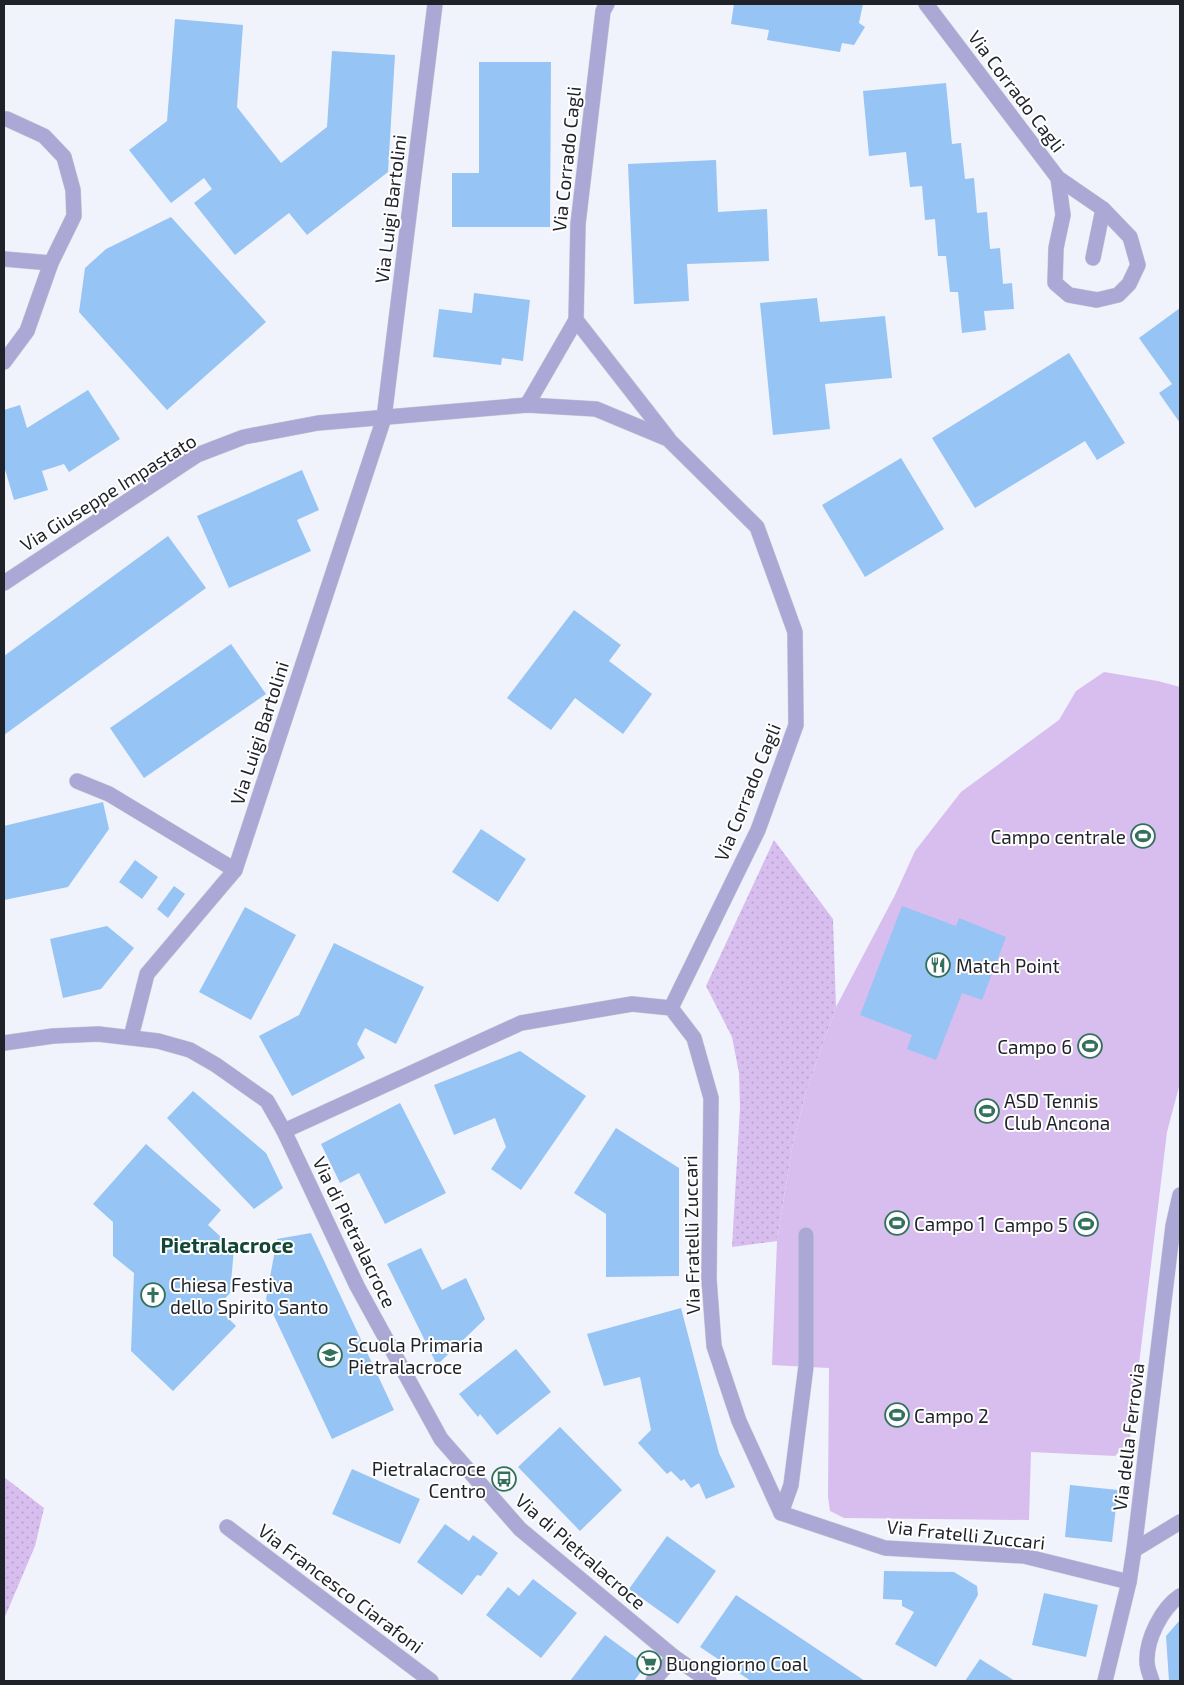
<svg xmlns="http://www.w3.org/2000/svg" width="1184" height="1685" viewBox="0 0 1184 1685" font-family="'Exo 2',sans-serif">
	<defs>
		<pattern id="grass-dots" width="8" height="8" patternUnits="userSpaceOnUse" patternTransform="scale(1.25)"><rect width="8" height="8" fill="#d8bdef"/><path d="M2 2h.1M6 6h.1" fill="none" stroke="#b9a2cd" stroke-width="1.8" stroke-linecap="round"/></pattern>
	</defs>
	<rect width="100%" height="100%" fill="#f0f3fb"/>
	<g fill="url(#grass-dots)">
		<polygon points="774,840 833,919 836,1007 807,1089 793,1142 777,1241 732,1247 740,1108 739,1073 732,1037 706,986"/>
		<polygon points="4,1477 44,1508 35,1546 4,1619"/>
	</g>
	<polygon fill="#d8bdef" points="1104,672 1158,681 1180,687 1180,1083 1167,1132 1130,1439 1115,1456 1031,1452 1029,1520 844,1518 830,1511 828,1497 829,1368 772,1365 777,1241 793,1142 807,1089 836,1007 895,895 915,851 961,792 1059,720 1076,691"/>
	<g fill="#96c4f4">
		<polygon points="734,4 863,4 859,23 865,27 854,45 842,43 840,52 767,40 769,30 731,24"/>
		<polygon points="175,19 243,25 237,107 281,163 327,127 332,51 395,55 388,172 307,235 289,213 235,255 194,203 212,189 204,178 171,203 129,150 167,121"/>
		<polygon points="479,62 551,62 550,227 452,227 452,173 479,173"/>
		<polygon points="946,83 952,144 961,143 965,179 974,178 977,213 987,212 990,249 1000,248 1003,284 1012,283 1014,309 984,311 986,330 962,333 958,292 950,292 946,256 938,256 935,219 925,220 922,186 910,187 906,152 869,156 863,91"/>
		<polygon points="716,160 718,212 767,209 769,261 687,264 689,301 634,304 628,164"/>
		<polygon points="171,217 266,322 167,410 79,312 85,268 106,249"/>
		<polygon points="474,293 530,300 523,361 502,358 501,365 433,357 439,309 472,313"/>
		<polygon points="817,298 820,322 885,316 892,378 825,384 830,429 773,435 760,303"/>
		<polygon points="1180,308 1180,423 1159,393 1172,384 1139,338"/>
		<polygon points="1069,353 1125,443 1097,460 1085,441 975,508 932,438"/>
		<polygon points="88,390 120,439 69,472 64,464 42,471 48,490 14,500 4,466 4,410 20,405 27,428"/>
		<polygon points="901,458 944,529 865,577 822,505"/>
		<polygon points="302,470 319,510 297,520 311,551 229,588 197,516"/>
		<polygon points="168,536 206,588 4,735 4,656"/>
		<polygon points="574,610 621,645 609,661 652,694 623,734 575,698 551,730 507,698"/>
		<polygon points="231,644 266,694 144,778 110,728"/>
		<polygon points="103,802 109,829 68,887 4,900 4,826"/>
		<polygon points="481,829 526,859 498,902 452,872"/>
		<polygon points="135,860 158,877 142,899 119,882"/>
		<polygon points="174,886 185,894 168,918 157,909"/>
		<polygon points="902,906 956,926 959,918 1006,937 982,1000 962,993 936,1060 907,1049 912,1035 860,1015"/>
		<polygon points="245,907 296,935 251,1020 199,992"/>
		<polygon points="107,926 134,948 101,989 63,998 50,939"/>
		<polygon points="334,943 424,987 396,1044 365,1028 357,1044 365,1058 292,1096 259,1036 299,1015"/>
		<polygon points="520,1051 586,1096 521,1190 491,1169 506,1147 495,1118 454,1135 434,1085"/>
		<polygon points="193,1091 266,1153 283,1188 254,1209 167,1118"/>
		<polygon points="400,1103 446,1193 385,1224 359,1173 340,1183 321,1144"/>
		<polygon points="616,1128 679,1168 679,1276 606,1277 606,1214 574,1193"/>
		<polygon points="146,1144 221,1210 208,1225 234,1249 230,1293 217,1307 236,1326 173,1391 131,1351 134,1273 113,1256 113,1222 93,1204"/>
		<polygon points="311,1233 394,1410 332,1439 266,1299 277,1239"/>
		<polygon points="421,1248 442,1290 466,1278 485,1319 437,1365 387,1264"/>
		<polygon points="681,1308 719,1453 735,1487 706,1499 699,1483 691,1488 684,1479 681,1481 671,1471 667,1474 638,1443 651,1430 640,1377 604,1386 587,1334"/>
		<polygon points="516,1349 551,1392 497,1435 480,1414 478,1417 459,1394"/>
		<polygon points="560,1427 622,1490 580,1531 518,1467"/>
		<polygon points="352,1469 420,1499 400,1544 332,1514"/>
		<polygon points="1070,1485 1118,1490 1112,1542 1065,1537"/>
		<polygon points="445,1524 469,1541 473,1535 498,1553 481,1576 477,1575 462,1595 417,1562"/>
		<polygon points="667,1536 716,1571 678,1624 629,1589"/>
		<polygon points="884,1571 954,1572 977,1586 978,1595 936,1667 895,1644 914,1612 902,1606 902,1600 883,1599"/>
		<polygon points="533,1579 577,1613 541,1658 486,1615 508,1587 519,1596"/>
		<polygon points="1044,1593 1098,1605 1086,1657 1032,1645"/>
		<polygon points="736,1595 865,1681 751,1681 700,1647"/>
		<polygon points="1180,1620 1180,1681 1169,1681 1166,1636"/>
		<polygon points="605,1635 646,1665 634,1681 570,1681"/>
		<polygon points="980,1659 1015,1681 965,1681"/>
	</g>
	<g fill="none" stroke-linecap="round" stroke-linejoin="round">
		<g stroke="#cacdd5" stroke-width="16">
			<g id="minor">
				<polyline points="607,4 603,11 578,224 576,320 668,438"/>
				<polyline points="926,4 1058,178 1103,209 1130,237 1138,265 1129,284 1118,295 1097,300 1069,295 1055,283 1056,248 1063,215 1058,178"/>
				<polyline points="4,119 7,119 44,136 64,157 73,190 74,216 51,263 27,331 4,362"/>
				<polyline points="1093,258 1103,209"/>
				<polyline points="4,259 51,263"/>
				<polyline points="527,405 576,320"/>
				<polyline points="4,583 197,455 244,437 318,423 527,405 596,409 668,439 757,527 795,632 796,725 758,830 671,1008"/>
				<polyline points="77,781 109,794 235,870"/>
				<polyline points="131,1037 147,974 235,870 384,418 435,4"/>
				<polyline points="4,1043 53,1036 98,1034 158,1041 190,1050 216,1065 267,1101 284,1131 357,1286 441,1439 520,1529 674,1657 709,1681"/>
				<polyline points="284,1131 521,1023 632,1004 671,1008 694,1038 711,1098 709,1279 714,1346 739,1421 781,1513 885,1548 1024,1556 1129,1582"/>
				<polyline points="781,1513 791,1485 806,1366 806,1235"/>
				<polyline points="227,1527 431,1681"/>
				<polyline points="1134,1550 1180,1522"/>
				<polyline points="653,1681 674,1657"/>
				<polyline points="1105,1681 1129,1582 1134,1550 1173,1226 1180,1195"/>
				<path d="M1152 1681C1150 1675 1147 1668 1147 1662 1146 1639 1162 1608 1180 1596"/>
			</g>
		</g>
		<use href="#minor" stroke="#aca8d5" stroke-width="15"/>
	</g>
	<defs>
		<g id="stadium-ring" transform="scale(1.25)"><circle r="9.5" fill="#fff" stroke="#33715d" stroke-width="1.5"/><path d="M0-5a6.5 5 0 1 0 0 10a6.5 5 0 1 0 0-10ZM-3.5-1.8h7v3.6h-7Z" fill="#33715d"/></g>
		<g id="restaurant-ring" transform="scale(1.25)"><circle r="9.5" fill="#fff" stroke="#33715d" stroke-width="1.5"/><path d="M-5-6h1v4h1v-4h1v4h1v-4h1v5L-1.5 .5V6h-2V.5L-5-1ZM5-6V6H3V1.5H1.5Q1.5-4 5-6Z" fill="#33715d"/></g>
		<g id="church-ring" transform="scale(1.25)"><circle r="9.5" fill="#fff" stroke="#33715d" stroke-width="1.5"/><path d="M-1.2-6h2.4v3.5h3.3v2.4h-3.3V6h-2.4V-.1h-3.3v-2.4h3.3Z" fill="#33715d"/></g>
		<g id="school-ring" transform="scale(1.25)"><circle r="9.5" fill="#fff" stroke="#33715d" stroke-width="1.5"/><path d="M0-5L7-2L0 1L-7-2ZM-4 1L0 2.5L4 1V4Q0 6-4 4Z" fill="#33715d"/></g>
		<g id="bus-ring" transform="scale(1.25)"><circle r="9.5" fill="#fff" stroke="#33715d" stroke-width="1.5"/><path d="M-5-6H5V4H4V6H2V4H-2V6H-4V4H-5ZM-3.5-4V0h7V-4ZM-3.5 1.2v1.5H-2V1.2ZM2 1.2v1.5H3.5V1.2Z" fill="#33715d"/></g>
		<g id="supermarket-ring" transform="scale(1.25)"><circle r="9.5" fill="#fff" stroke="#33715d" stroke-width="1.5"/><path d="M-6-5.5h2.5l.6 2H6L4.5 2H-2.5L-4.4-4H-6ZM-1.5 3.2a1.3 1.3 0 1 0 .1 0ZM3 3.2a1.3 1.3 0 1 0 .1 0Z" fill="#33715d"/></g>
	</defs>
	<g fill-rule="evenodd">
		<use href="#stadium-ring" x="1143" y="836"/>
		<use href="#restaurant-ring" x="938" y="965"/>
		<use href="#stadium-ring" x="1090" y="1046"/>
		<use href="#stadium-ring" x="987" y="1111"/>
		<use href="#stadium-ring" x="897" y="1223"/>
		<use href="#stadium-ring" x="1086" y="1224"/>
		<use href="#church-ring" x="153" y="1295"/>
		<use href="#school-ring" x="330" y="1355"/>
		<use href="#stadium-ring" x="897" y="1415"/>
		<use href="#bus-ring" x="504" y="1479"/>
		<use href="#supermarket-ring" x="649" y="1663"/>
	</g>
	<g text-anchor="middle" dominant-baseline="central" stroke-width="4" stroke-linejoin="round" paint-order="stroke">
		<g font-size="19" fill="#1f2229" stroke="#fff">
			<text transform="translate(1017 91) rotate(53)">Via Corrado Cagli</text>
			<text transform="translate(566 159) rotate(-84)">Via Corrado Cagli</text>
			<text transform="translate(390 209) rotate(-83)">Via Luigi Bartolini</text>
			<text transform="translate(108 492) rotate(-32)">Via Giuseppe Impastato</text>
			<text transform="translate(259 733) rotate(-72)">Via Luigi Bartolini</text>
			<text transform="translate(747 792) rotate(-68)">Via Corrado Cagli</text>
			<text transform="translate(355 1232) rotate(64)">Via di Pietralacroce</text>
			<text transform="translate(691 1235) rotate(-91)">Via Fratelli Zuccari</text>
			<text transform="translate(1128 1437) rotate(-83)">Via della Ferrovia</text>
			<text transform="translate(966 1534) rotate(6)">Via Fratelli Zuccari</text>
			<text transform="translate(581 1551) rotate(41)">Via di Pietralacroce</text>
			<text transform="translate(341 1588) rotate(37)">Via Francesco Ciarafoni</text>
		</g>
		<g font-size="19" fill="#1f2229" stroke="#fff" text-anchor="start">
			<text x="1126" y="836" text-anchor="end">Campo centrale</text>
			<text x="956" y="965">Match Point</text>
			<text x="1072" y="1046" text-anchor="end">Campo 6</text>
			<text x="1004" y="1100">ASD Tennis<tspan x="1004" dy="22">Club Ancona</tspan></text>
			<text x="914" y="1223">Campo 1</text>
			<text x="1068" y="1224" text-anchor="end">Campo 5</text>
			<text x="170" y="1284">Chiesa Festiva<tspan x="170" dy="22">dello Spirito Santo</tspan></text>
			<text x="348" y="1344">Scuola Primaria<tspan x="348" dy="22">Pietralacroce</tspan></text>
			<text x="914" y="1415">Campo 2</text>
			<text x="486" y="1468" text-anchor="end">Pietralacroce<tspan x="486" dy="22">Centro</tspan></text>
			<text x="666" y="1663">Buongiorno Coal</text>
		</g>
		<g font-size="21" font-weight="bold" fill="#134637" stroke="#fff">
			<text x="227" y="1244">Pietralacroce</text>
		</g>
	</g>
	<rect width="1184" height="1685" fill="none" stroke="#1f2229" stroke-width="10"/>
</svg>
